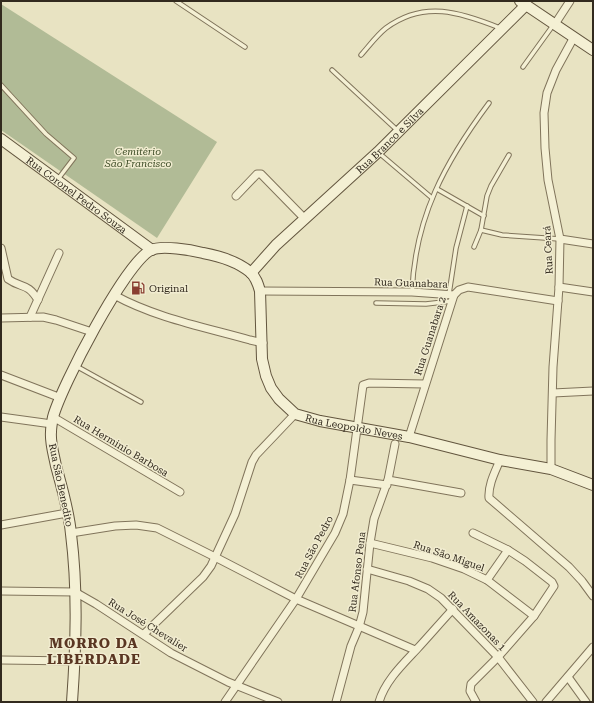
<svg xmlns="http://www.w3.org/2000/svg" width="594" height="703" viewBox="0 0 594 703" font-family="'Roboto Serif',serif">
	<rect width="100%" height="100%" fill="#e8e3c2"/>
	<polygon fill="#b1bb96" points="1,4 217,142 157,238 1,130"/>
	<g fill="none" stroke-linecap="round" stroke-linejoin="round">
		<g stroke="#80745b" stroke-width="5.5">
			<g id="lane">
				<polyline points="176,1 245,47"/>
				<path d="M361 55C369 46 377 35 386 28 424 0 460 12 500 28"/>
				<polyline points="523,67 554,24"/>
				<polyline points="332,70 398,131"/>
				<polyline points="1,85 46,134 74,158 58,179"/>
				<polyline points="379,153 432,198"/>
				<polyline points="437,189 484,216"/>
				<polyline points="481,230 502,235 560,239"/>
				<polyline points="474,247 481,230 487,196 491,186 509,155"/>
				<path d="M412 292C415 217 445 162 489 103"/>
				<polyline points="449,294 456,248 467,206"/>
				<polyline points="376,303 426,304 452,301"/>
				<polyline points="76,366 141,402"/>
			</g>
		</g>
		<g stroke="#80745b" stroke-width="9">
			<g id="street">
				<polyline points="555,24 570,1"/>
				<polyline points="236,196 257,174 261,174 305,219"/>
				<polyline points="560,239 593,244"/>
				<path d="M1 248 8 279C22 289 27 282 38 300"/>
				<polyline points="559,287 593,292"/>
				<polyline points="260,291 412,292 454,295 459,290 468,287 558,301"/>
				<path d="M114 295C156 318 204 327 250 340L263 343"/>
				<polyline points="30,317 59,253"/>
				<polyline points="1,318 43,317 56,320 92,332"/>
				<polyline points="1,375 61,398"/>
				<polyline points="553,393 593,391"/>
				<polyline points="1,417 52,424"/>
				<polyline points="53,417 180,492"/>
				<polyline points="409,437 454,295"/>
				<path d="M500 460C495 472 488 485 489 498L569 567 582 581 593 596"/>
				<polyline points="551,469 551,440 553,367 559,287 560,239 548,180 545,148 544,113 547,93 556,70 574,37"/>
				<polyline points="350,480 387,485"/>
				<polyline points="388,480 461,493"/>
				<polyline points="1,525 67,513"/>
				<polyline points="71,533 115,526 136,525 157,528 215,557 296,599 415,650"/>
				<polyline points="473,533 508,550 525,561 552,582 554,586 534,616 498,657 471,684 470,691 476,702"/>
				<polyline points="370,543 432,558 464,569 487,580 534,616"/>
				<polyline points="367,569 409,581 428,589 441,598 498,657 533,702"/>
				<polyline points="487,580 508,550"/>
				<polyline points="1,591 75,592 96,604 171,653 228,682 278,702"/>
				<polyline points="144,634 203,577 211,566 235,514 252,462 256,455 295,414"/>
				<polyline points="1,660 75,661"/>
				<polyline points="568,677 586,702"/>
				<polyline points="225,702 296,599 335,533 343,514 350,480 363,385 369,383 425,384"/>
				<polyline points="336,702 351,646 359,627 363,612 370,543 374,519 388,480 395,444"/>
				<path d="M379 702C385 681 403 664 417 649 429 636 441 622 453 609"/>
				<polyline points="546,702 593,647"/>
			</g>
		</g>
		<g stroke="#62553e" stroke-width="12">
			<g id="secondary">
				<polyline points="520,1 593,50"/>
				<path id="s1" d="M1 139 152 250"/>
				<path id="s2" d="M251 273 276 245 378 152 526 5"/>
				<path id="s3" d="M72 702C76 646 78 590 71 534 69 511 62 488 56 466 54 455 50 443 51 432 51 427 52 422 53 417 61 387 125 263 151 250 162 245 191 250 203 253 219 256 237 261 250 272 256 277 258 284 260 291L262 359 266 376 271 388 279 399 295 414 320 421 409 437 500 460 551 469 593 485"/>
			</g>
		</g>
		<use href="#lane" stroke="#f4f0d4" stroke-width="3.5"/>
		<use href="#street" stroke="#f4f0d4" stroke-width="7"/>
		<use href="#secondary" stroke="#f4f0d4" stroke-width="10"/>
	</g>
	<defs>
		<g id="fuel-bare" transform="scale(1.08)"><path d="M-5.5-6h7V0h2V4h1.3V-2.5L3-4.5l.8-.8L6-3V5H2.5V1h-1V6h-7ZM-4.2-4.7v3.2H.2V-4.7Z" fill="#893e31" stroke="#f1ecd0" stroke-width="2.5" paint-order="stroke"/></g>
	</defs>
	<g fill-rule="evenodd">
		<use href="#fuel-bare" x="138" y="288"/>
	</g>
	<g text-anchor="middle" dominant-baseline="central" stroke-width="3" stroke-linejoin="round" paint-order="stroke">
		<g font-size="10" fill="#322a1e" stroke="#f1ecd0">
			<text stroke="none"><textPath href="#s2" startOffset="192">Rua Branco e Silva</textPath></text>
			<text stroke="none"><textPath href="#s1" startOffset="94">Rua Coronel Pedro Souza</textPath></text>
			<text transform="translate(548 250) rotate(-93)">Rua Ceará</text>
			<text transform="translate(411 283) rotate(2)">Rua Guanabara</text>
			<text transform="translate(430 336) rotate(-72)">Rua Guanabara 2</text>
			<text stroke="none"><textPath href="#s3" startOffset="803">Rua Leopoldo Neves</textPath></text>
			<text transform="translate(121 446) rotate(31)">Rua Herminio Barbosa</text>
			<text transform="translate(61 485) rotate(78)">Rua São Benedito</text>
			<text transform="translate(314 547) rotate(-62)">Rua São Pedro</text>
			<text transform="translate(449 556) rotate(19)">Rua São Miguel</text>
			<text transform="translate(357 572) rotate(-83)">Rua Afonso Pena</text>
			<text transform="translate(477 621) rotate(46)">Rua Amazonas 1</text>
			<text transform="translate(148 625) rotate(32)">Rua José Chevalier</text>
		</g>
		<g font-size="10" font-style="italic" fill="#3d4c26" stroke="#f1ecd0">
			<text x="138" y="151">Cemitério<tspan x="138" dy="12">São Francisco</tspan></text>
		</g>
		<g font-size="10" fill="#322a1e" stroke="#f1ecd0" text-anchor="start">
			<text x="149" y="288">Original</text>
		</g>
		<g font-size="14" font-weight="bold" letter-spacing="1" fill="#5a3622" stroke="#f1ecd0">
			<text x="94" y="643">MORRO DA<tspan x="94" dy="16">LIBERDADE</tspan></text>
		</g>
	</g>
	<rect width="594" height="703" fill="none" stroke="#322a1e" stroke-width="4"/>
</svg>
